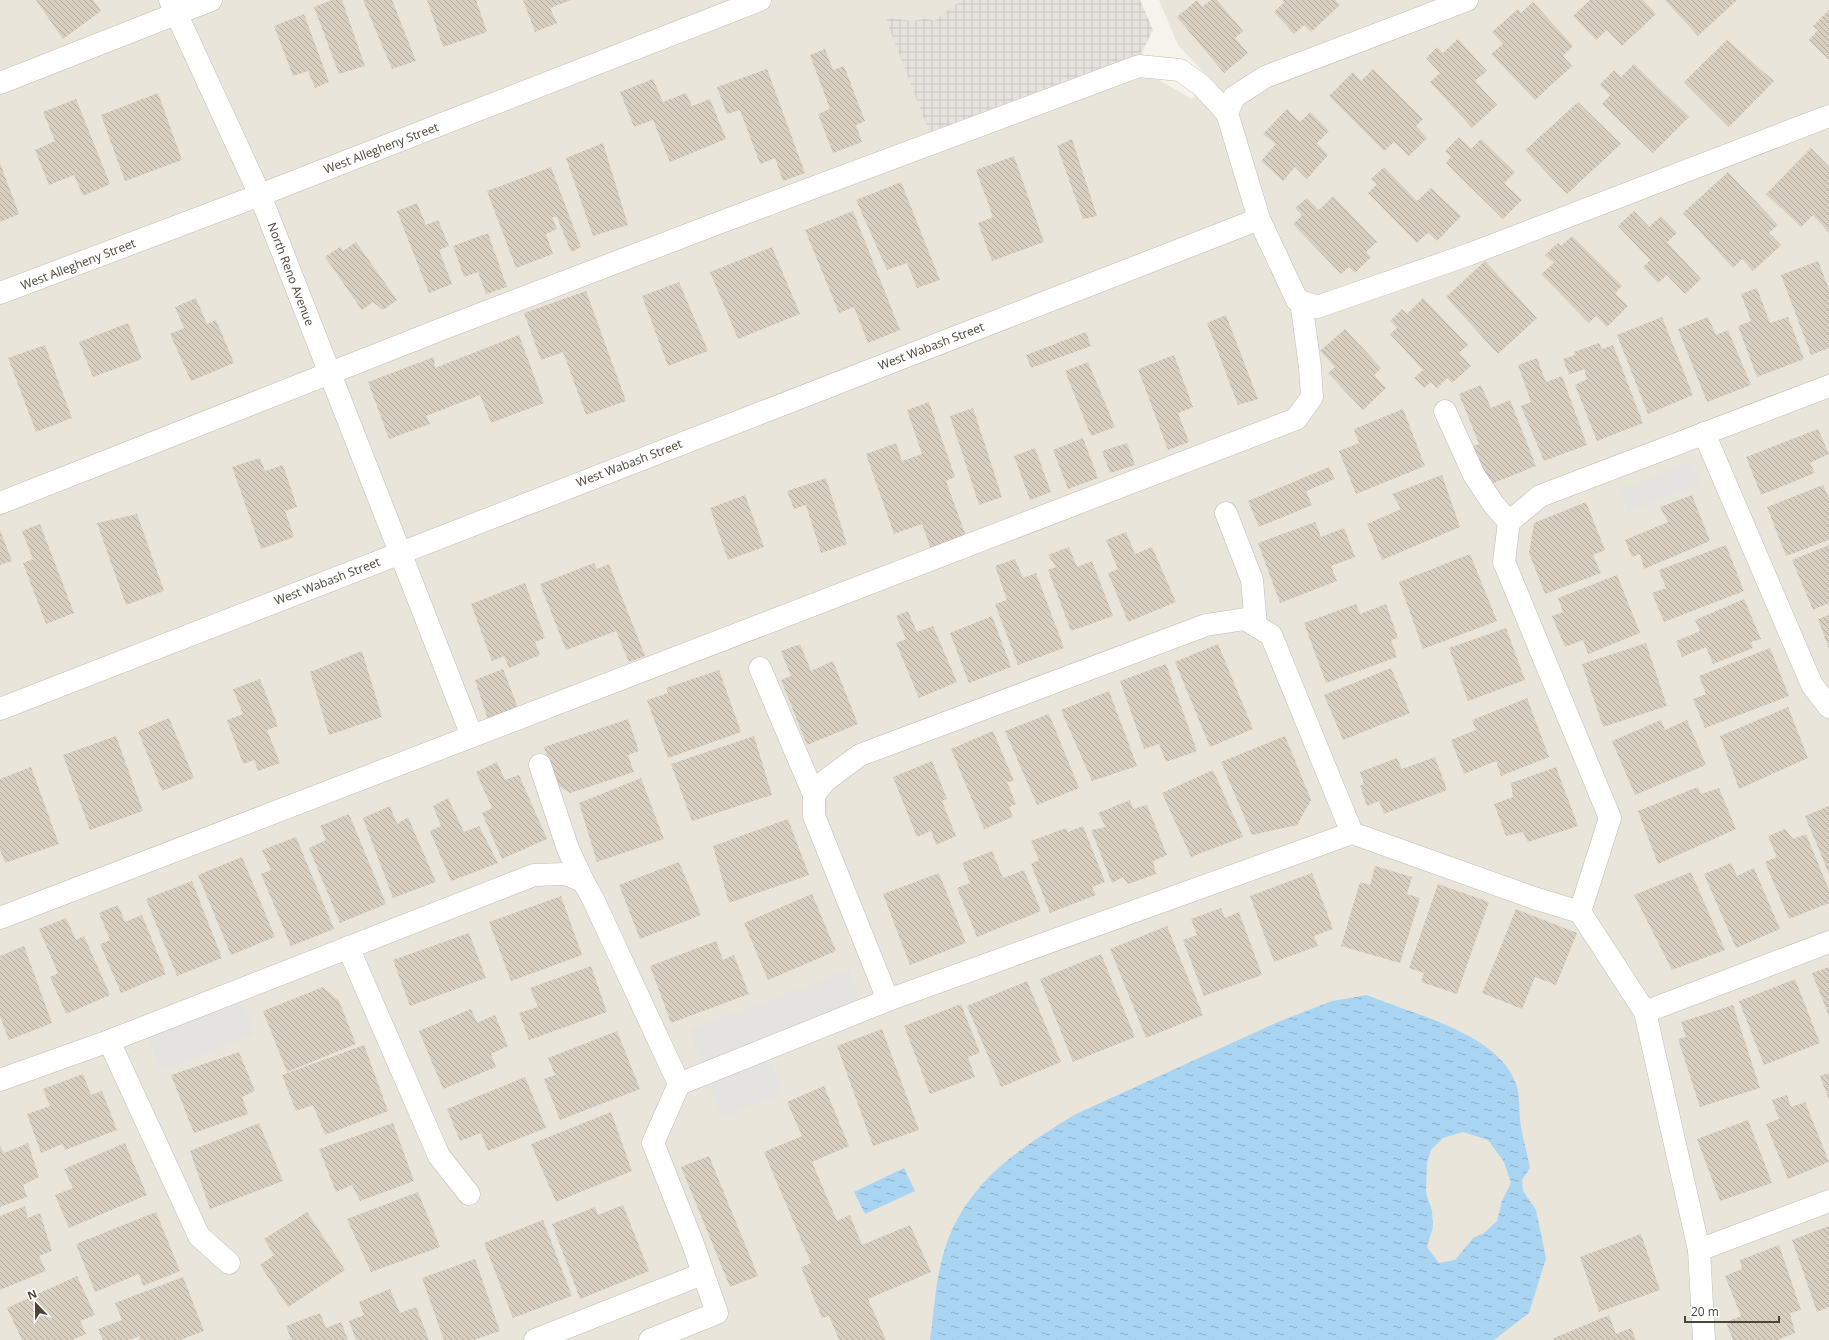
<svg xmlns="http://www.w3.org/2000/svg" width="1829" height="1340" viewBox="0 0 1829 1340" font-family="'Open Sans',sans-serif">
	<defs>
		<pattern id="industrial-grid" width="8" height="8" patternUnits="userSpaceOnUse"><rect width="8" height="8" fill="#e6e2dd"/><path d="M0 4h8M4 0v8" fill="none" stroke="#c7c3be"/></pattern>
		<pattern id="water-ripples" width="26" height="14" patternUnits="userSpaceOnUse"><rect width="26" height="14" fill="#a9d4f2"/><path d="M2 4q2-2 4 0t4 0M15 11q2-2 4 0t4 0" fill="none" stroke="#8caec5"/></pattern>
		<pattern id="building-back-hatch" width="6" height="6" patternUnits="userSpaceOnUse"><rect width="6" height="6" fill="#d8cfc1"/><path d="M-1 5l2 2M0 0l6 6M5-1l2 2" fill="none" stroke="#b1aa9e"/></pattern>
	</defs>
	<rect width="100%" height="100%" fill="#f6f3ec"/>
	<polygon fill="#eae5da" points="0,0 962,0 934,22 928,18 912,21 886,17 929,132 1142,52 1152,76 1192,99 1207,76 1178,45 1159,0 1829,0 1829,1340 0,1340"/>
	<polygon fill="url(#industrial-grid)" points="962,0 1140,0 1153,30 1142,52 929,132 885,17 912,21 928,18 934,21"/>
	<g fill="#e5e3e0">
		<polygon points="1691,461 1700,484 1628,512 1620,489"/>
		<polygon points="849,970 862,1005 764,1042 783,1094 722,1117 689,1030"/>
		<polygon points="241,997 255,1034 161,1071 147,1035"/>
	</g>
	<g fill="url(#water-ripples)" fill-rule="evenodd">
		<path d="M1367 995C1411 1014 1499 1033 1516 1084 1520 1095 1519 1109 1520 1120 1522 1136 1527 1152 1530 1168L1522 1180 1523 1191 1536 1210 1546 1258 1529 1313 1498 1337 1494 1340H930C934 1314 935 1285 942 1259 960 1187 1016 1150 1076 1114L1278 1022 1332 1001ZM1463 1132 1488 1140 1504 1162 1511 1183 1502 1201 1497 1221 1484 1233 1473 1238 1455 1260 1439 1263 1427 1247 1433 1227 1432 1211 1426 1193 1427 1163 1431 1150 1443 1138Z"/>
		<polygon points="904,1168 915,1191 865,1214 854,1192"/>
	</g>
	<g fill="url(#building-back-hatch)">
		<polygon points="36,0 93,0 101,11 63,39"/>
		<polygon points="332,0 342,0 365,66 339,74 314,7"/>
		<polygon points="363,0 392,0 416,61 392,69"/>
		<polygon points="427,0 476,0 487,32 443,47"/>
		<polygon points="523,0 571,0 550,8 557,23 535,32"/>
		<polygon points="1197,0 1202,7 1211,0 1217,0 1243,31 1235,38 1248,53 1224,73 1177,17"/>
		<polygon points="1282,0 1335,0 1340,5 1311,32 1304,25 1294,34 1274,12 1284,3"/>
		<polygon points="1590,0 1643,0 1656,14 1622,46 1607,30 1596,40 1573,16"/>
		<polygon points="1665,0 1737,0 1698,36"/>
		<polygon points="1533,2 1573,46 1563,56 1572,66 1535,100 1491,54 1503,44 1492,32 1518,9 1521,13"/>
		<polygon points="1829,10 1829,60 1809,40 1818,30 1813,26"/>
		<polygon points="304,14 329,82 315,88 308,71 293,76 274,26"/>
		<polygon points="1458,39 1487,71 1475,81 1497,105 1472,128 1430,82 1440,73 1426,58 1437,47 1443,53"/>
		<polygon points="1727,40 1774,81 1729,127 1684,82"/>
		<polygon points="825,49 833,70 844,66 865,121 856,125 862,142 833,153 818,114 830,109 810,55"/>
		<polygon points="1634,64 1689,117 1653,153 1602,104 1610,95 1600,85 1614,70 1621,77"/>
		<polygon points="767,69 805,173 783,181 775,158 760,164 740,110 727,114 717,87"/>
		<polygon points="1373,69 1423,119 1416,126 1427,138 1409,156 1394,142 1384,151 1329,96 1353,72 1361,81"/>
		<polygon points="653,79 663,102 686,93 692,106 710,99 726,139 670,162 653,120 634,127 620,92"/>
		<polygon points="158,93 182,160 125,181 101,115"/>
		<polygon points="76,99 110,184 83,196 74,175 49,185 35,150 55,141 43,112"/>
		<polygon points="1578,102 1621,144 1567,194 1525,150"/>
		<polygon points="1287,109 1300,122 1310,112 1329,131 1317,143 1328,155 1307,179 1295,167 1283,181 1261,161 1276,144 1263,134"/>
		<polygon points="1459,137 1471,149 1481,139 1515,172 1504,183 1522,200 1503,219 1446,163 1451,157 1445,151"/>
		<polygon points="1072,139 1097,216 1083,219 1057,146"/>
		<polygon points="603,143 628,225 593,236 566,158"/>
		<polygon points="1811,148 1829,167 1829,233 1813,215 1801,227 1766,194"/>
		<polygon points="1014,156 1044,242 992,261 978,223 993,217 976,170"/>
		<polygon points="0,163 19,214 0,222"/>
		<polygon points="551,167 581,247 571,252 557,217 552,217 557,229 546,234 553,254 516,268 487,191"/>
		<polygon points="1384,167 1417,201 1431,188 1461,216 1437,241 1428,233 1417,243 1368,193 1377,184 1371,179"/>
		<polygon points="1728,172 1778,225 1769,233 1781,245 1753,271 1742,259 1733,268 1683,213"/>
		<polygon points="901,182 940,280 917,288 907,263 887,270 856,200"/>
		<polygon points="1333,196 1377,242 1366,252 1371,257 1355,273 1349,267 1341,274 1293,224 1302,215 1295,208 1307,198 1319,210"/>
		<polygon points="417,203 426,225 438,220 449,246 439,250 452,284 429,293 397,211"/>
		<polygon points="853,211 900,330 868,343 854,307 839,313 805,230"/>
		<polygon points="1634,211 1649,227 1661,216 1677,233 1667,242 1701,279 1685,294 1667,275 1658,283 1643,267 1650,260 1618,226"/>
		<polygon points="488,233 507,287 486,294 478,272 464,277 453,246"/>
		<polygon points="1572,236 1622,286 1615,293 1628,306 1607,327 1596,316 1589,323 1541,274 1554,263 1545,255 1558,243 1561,246"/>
		<polygon points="356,242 397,300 383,310 373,302 362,310 325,257 340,247 343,251"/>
		<polygon points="772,247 800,314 738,339 710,272"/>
		<polygon points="1485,261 1537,318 1498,354 1446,297"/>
		<polygon points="1818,261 1829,289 1829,348 1811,355 1781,275"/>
		<polygon points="679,282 708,351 668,366 642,296"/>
		<polygon points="1757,288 1770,323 1788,317 1804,359 1757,377 1738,326 1751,321 1741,294"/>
		<polygon points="586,291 626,401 586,415 563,352 541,360 524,313"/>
		<polygon points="196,298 207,324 216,320 234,363 191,381 170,334 184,328 175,307"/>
		<polygon points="1423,298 1468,345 1459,353 1471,366 1452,383 1447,378 1437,388 1431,382 1424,388 1414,378 1423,370 1390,334 1397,328 1390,321 1402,309 1407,314"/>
		<polygon points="1226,315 1258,399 1238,405 1207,323"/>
		<polygon points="1662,317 1693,395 1648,414 1617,335"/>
		<polygon points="1708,317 1716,335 1728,330 1751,385 1707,402 1678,329"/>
		<polygon points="128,323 142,359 93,377 79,342"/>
		<polygon points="1345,329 1381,368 1374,375 1386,388 1363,410 1328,373 1335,367 1320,351"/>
		<polygon points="1086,332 1091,346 1031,368 1026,355"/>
		<polygon points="519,335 544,403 491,423 480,395 426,416 430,424 389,439 368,382 434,357 435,368"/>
		<polygon points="1599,343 1602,349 1613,345 1643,423 1597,441 1575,385 1587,379 1584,369 1569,375 1563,359 1575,355 1574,352"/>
		<polygon points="45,345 72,418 36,432 8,358"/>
		<polygon points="1174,355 1193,407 1178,413 1189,442 1168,450 1138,369"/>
		<polygon points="1537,358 1546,382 1562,376 1587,445 1544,461 1521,406 1531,402 1518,365"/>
		<polygon points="1088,362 1115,427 1091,436 1065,371"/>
		<polygon points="1481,385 1491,408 1510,400 1536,466 1486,486 1471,447 1479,444 1459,394"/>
		<polygon points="929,402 955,477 946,481 967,539 932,552 922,524 894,534 866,454 896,443 902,461 922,454 907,410"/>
		<polygon points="973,408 1002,497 979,505 950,416"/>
		<polygon points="1403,409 1425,466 1356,494 1339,451 1359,443 1354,429"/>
		<polygon points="1818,429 1829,454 1810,463 1815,473 1761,495 1746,457"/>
		<polygon points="1083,438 1098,478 1068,489 1053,450"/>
		<polygon points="1127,443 1135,465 1110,473 1102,451"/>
		<polygon points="1035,448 1051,492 1030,500 1014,456"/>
		<polygon points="260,458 265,471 283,465 297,507 285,511 294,537 261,549 232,467"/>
		<polygon points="1329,467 1335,479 1306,491 1312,505 1259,527 1248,501"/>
		<polygon points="1442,475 1460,527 1382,560 1367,524 1401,509 1392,494"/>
		<polygon points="826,478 847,544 821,553 806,505 794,509 787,491"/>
		<polygon points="1823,485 1829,498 1829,540 1786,556 1767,507"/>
		<polygon points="745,495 764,547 728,560 710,508"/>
		<polygon points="1692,495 1710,541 1644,569 1640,554 1632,557 1625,540 1668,522 1660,507"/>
		<polygon points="1586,502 1605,550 1593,555 1601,573 1545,594 1529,553 1534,523"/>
		<polygon points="137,514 164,591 126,605 97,523"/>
		<polygon points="1315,522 1321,537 1344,528 1355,557 1331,566 1337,581 1280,603 1258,543"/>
		<polygon points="40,524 74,613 46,624 23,563 33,559 22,531"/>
		<polygon points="0,530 12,561 0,565"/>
		<polygon points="1126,532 1135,554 1152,547 1176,602 1128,622 1108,573 1118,569 1106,540"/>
		<polygon points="1726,545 1744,591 1664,622 1652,593 1666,588 1659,570"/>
		<polygon points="1829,545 1829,603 1813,610 1792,560"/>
		<polygon points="1069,547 1077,567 1092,561 1113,616 1071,631 1048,570 1056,567 1048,555"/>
		<polygon points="1470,554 1497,621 1423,649 1399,582"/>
		<polygon points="1015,559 1023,578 1036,573 1064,648 1018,665 995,604 1007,600 995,566"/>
		<polygon points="594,563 597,569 609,564 645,656 629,662 616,631 566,650 540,584"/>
		<polygon points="1617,575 1640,633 1588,654 1583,640 1565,647 1552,616 1563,612 1558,598"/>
		<polygon points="525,583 545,638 535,642 540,655 509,668 504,656 492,661 471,604"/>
		<polygon points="1744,599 1761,639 1751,642 1753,648 1713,664 1706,647 1682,657 1676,641 1700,631 1695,620"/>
		<polygon points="1356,604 1360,614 1386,604 1398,638 1391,640 1397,657 1326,683 1304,623"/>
		<polygon points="908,611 917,632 933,626 957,682 919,698 896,643 906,639 896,616"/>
		<polygon points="1829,615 1829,649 1818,619"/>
		<polygon points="992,616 1011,667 969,683 950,633"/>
		<polygon points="1506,628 1525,680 1468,701 1449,648"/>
		<polygon points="1646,643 1667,706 1603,727 1582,664"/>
		<polygon points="800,644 811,671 833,661 858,724 807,745 781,680 791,676 781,651"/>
		<polygon points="1218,644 1253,729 1210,747 1175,662"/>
		<polygon points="1770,648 1789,696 1705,728 1693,699 1706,694 1699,676"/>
		<polygon points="362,651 382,717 329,735 310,672"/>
		<polygon points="1166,664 1197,751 1166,762 1159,744 1144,749 1120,681"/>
		<polygon points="1391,668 1410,713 1343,740 1324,695"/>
		<polygon points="503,669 518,708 488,720 475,680"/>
		<polygon points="719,670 741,732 668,758 647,700 668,693 666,688"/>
		<polygon points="260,679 278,726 267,730 280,763 258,771 254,760 243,764 227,720 243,714 233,689"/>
		<polygon points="1109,691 1137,766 1092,781 1061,710"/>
		<polygon points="1527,698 1549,757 1501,776 1496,761 1464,774 1451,740 1476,730 1472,720"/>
		<polygon points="1788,707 1808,758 1739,789 1720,736"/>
		<polygon points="1049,714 1079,788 1037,805 1005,731"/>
		<polygon points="169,718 194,778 162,791 138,731"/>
		<polygon points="628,719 639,751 628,755 634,772 570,793 557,785 544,747"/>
		<polygon points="1661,720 1665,730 1687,720 1706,765 1635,795 1612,741"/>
		<polygon points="993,731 1014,781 1007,782 1016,804 1009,807 1013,817 984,829 951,749"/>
		<polygon points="116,736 143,811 90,830 63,755"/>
		<polygon points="754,736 772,795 692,821 671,764"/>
		<polygon points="1285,736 1311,800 1297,825 1252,835 1221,762"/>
		<polygon points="1435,757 1447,790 1384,814 1379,801 1367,806 1360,786 1364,784 1360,772 1397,758 1402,769"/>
		<polygon points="932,761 947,799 942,801 956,836 936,845 931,831 917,837 893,777"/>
		<polygon points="497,762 505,780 519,775 547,839 502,859 482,813 492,808 476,772"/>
		<polygon points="31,767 59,844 5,863 0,850 0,779"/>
		<polygon points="1556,767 1578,826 1528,842 1523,832 1506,836 1494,804 1513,797 1511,783"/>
		<polygon points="1213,770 1243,837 1191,857 1162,793"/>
		<polygon points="641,778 664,839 597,862 579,803"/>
		<polygon points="1698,787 1701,794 1719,788 1736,829 1658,864 1638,811"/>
		<polygon points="448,798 464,832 479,826 498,863 451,881 430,831 441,826 433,806"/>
		<polygon points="1130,800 1133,809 1147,805 1167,855 1153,861 1156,874 1128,884 1123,877 1112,883 1091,830 1106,827 1098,813"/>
		<polygon points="390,806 397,824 408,817 436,882 393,898 363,818"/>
		<polygon points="1829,806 1829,874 1805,816"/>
		<polygon points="349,814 386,904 340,923 309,848 326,840 320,826"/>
		<polygon points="788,819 809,875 729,903 713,846"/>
		<polygon points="1083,826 1105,882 1092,887 1096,895 1050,913 1031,864 1039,860 1031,841 1066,828 1068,832"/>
		<polygon points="1785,829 1793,839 1806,834 1829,890 1829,903 1789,919 1765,862 1777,857 1768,836"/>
		<polygon points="296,837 334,929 291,946 261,874 271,870 262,850"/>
		<polygon points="992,851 1003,878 1024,870 1041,911 977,937 957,888 970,883 962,863"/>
		<polygon points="242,857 275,937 231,955 198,875"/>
		<polygon points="679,862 701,915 640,939 619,885"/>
		<polygon points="1731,863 1737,876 1754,868 1780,929 1736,948 1704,874"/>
		<polygon points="1375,866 1412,877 1407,894 1420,898 1400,963 1341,946 1360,882 1370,885"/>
		<polygon points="1691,872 1725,950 1672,970 1634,895"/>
		<polygon points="939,873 966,943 910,965 883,894"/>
		<polygon points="1312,873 1333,929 1314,936 1318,946 1274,962 1250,896"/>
		<polygon points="192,881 222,958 177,976 146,899"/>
		<polygon points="1438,884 1489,902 1457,994 1421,982 1424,973 1409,968"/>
		<polygon points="812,894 836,951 768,980 744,923"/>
		<polygon points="561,896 582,955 511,981 489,922"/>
		<polygon points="118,905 125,922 142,915 166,974 121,993 100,944 110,940 99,913"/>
		<polygon points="1221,908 1225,918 1239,912 1262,975 1204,996 1183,940 1197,935 1191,919"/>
		<polygon points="1516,909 1577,933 1556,985 1535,977 1522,1009 1482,993"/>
		<polygon points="66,918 76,940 84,936 110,995 66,1014 50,977 58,973 39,929"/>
		<polygon points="1167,926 1203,1015 1146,1038 1110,949"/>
		<polygon points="469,933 486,978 410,1006 393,960"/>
		<polygon points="716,941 723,960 734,955 749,994 671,1023 650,966"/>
		<polygon points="24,946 52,1023 9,1040 0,1016 0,956"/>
		<polygon points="1101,954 1135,1037 1073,1062 1040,979"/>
		<polygon points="591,966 607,1012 529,1040 519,1013 538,1007 530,988"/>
		<polygon points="1829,967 1829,1016 1812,973"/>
		<polygon points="1795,979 1820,1043 1764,1065 1739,1001"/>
		<polygon points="1027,981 1061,1062 1001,1087 967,1006"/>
		<polygon points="323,987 339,1001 356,1044 287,1072 263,1011"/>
		<polygon points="961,1004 980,1053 968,1057 975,1077 930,1094 904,1026"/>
		<polygon points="1733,1005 1760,1088 1700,1107 1678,1039 1686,1037 1681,1022"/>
		<polygon points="471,1009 477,1023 495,1015 508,1046 491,1054 496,1067 443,1089 419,1031"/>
		<polygon points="882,1029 919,1130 873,1146 837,1046"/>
		<polygon points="617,1031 640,1089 560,1120 544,1079 555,1075 548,1058"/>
		<polygon points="364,1045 388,1111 325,1135 313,1105 296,1111 282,1075"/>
		<polygon points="239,1052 255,1091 242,1097 248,1114 194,1133 171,1075"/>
		<polygon points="1829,1073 1829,1100 1820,1076"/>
		<polygon points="83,1074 91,1095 102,1091 117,1130 65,1150 62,1144 41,1153 27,1114 50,1106 43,1089"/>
		<polygon points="525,1077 546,1128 488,1151 481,1133 460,1141 447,1109"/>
		<polygon points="824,1086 849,1146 812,1162 837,1221 850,1215 862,1245 910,1225 931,1272 868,1299 886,1340 839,1340 829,1316 822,1318 801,1267 811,1263 764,1152 802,1136 787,1102"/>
		<polygon points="1787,1095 1791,1107 1805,1102 1829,1162 1788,1179 1766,1124 1779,1119 1772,1100"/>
		<polygon points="611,1112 632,1171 556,1202 531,1144"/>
		<polygon points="1748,1120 1772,1183 1720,1201 1697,1139"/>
		<polygon points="259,1123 283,1181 210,1209 190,1151"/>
		<polygon points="393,1123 414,1181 360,1201 352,1185 336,1192 319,1149"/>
		<polygon points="28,1143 39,1177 23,1185 27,1197 0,1207 0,1146 4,1153"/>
		<polygon points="125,1143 147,1195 69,1228 55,1195 73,1188 64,1169"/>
		<polygon points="709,1156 758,1276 730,1287 681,1167"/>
		<polygon points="418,1192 440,1247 371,1272 347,1219"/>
		<polygon points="623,1205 649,1271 580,1299 552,1224 595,1207 598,1215"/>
		<polygon points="25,1206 28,1218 40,1213 52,1251 39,1256 46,1271 0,1290 0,1216"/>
		<polygon points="156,1212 180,1271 143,1286 139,1274 95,1292 76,1244"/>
		<polygon points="307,1212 345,1270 288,1307 260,1265 274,1255 264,1239"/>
		<polygon points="543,1220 572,1296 513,1318 484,1243"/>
		<polygon points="1829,1226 1829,1307 1817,1312 1792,1240"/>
		<polygon points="1641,1234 1660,1290 1599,1312 1580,1257"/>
		<polygon points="1779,1245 1801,1310 1790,1313 1795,1333 1778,1340 1733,1340 1726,1322 1741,1316 1725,1276 1742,1269 1740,1260"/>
		<polygon points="475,1259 500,1331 474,1340 444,1340 422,1278"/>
		<polygon points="77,1276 95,1315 80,1321 86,1334 72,1340 22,1340 7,1308"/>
		<polygon points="183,1277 204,1331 180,1340 140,1340 139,1336 129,1340 103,1340 98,1329 122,1320 115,1303"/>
		<polygon points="390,1289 400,1313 416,1307 429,1340 356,1340 349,1321 364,1315 359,1302"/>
		<polygon points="320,1313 326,1328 341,1322 348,1340 288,1340 291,1339 286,1326"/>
		<polygon points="1609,1315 1616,1334 1631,1328 1636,1340 1554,1340 1554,1338"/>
	</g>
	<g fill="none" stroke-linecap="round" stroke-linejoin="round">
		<g stroke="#c2bbae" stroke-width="23">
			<g id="minor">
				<polyline points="170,0 260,195 472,736"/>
				<polyline points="1467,0 1265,77 1234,97 1227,113 1259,219 1297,300 1317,307 1470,254 1829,116"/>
				<polyline points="0,83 211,0"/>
				<polyline points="0,293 260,195 760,0"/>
				<polyline points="1445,411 1474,475 1494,505 1509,522"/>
				<polyline points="1704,433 1812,685 1829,707"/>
				<polyline points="0,503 447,327 721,222 1139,66 1180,70 1201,85 1227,113"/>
				<polyline points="1226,513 1252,580 1256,626"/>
				<polyline points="760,668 814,795"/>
				<polyline points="0,709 1259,219"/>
				<polyline points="540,765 568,849 583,881"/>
				<polyline points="0,918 1296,419 1312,397 1310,367 1301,301"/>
				<polyline points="348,947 439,1156 469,1194"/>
				<polyline points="888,1000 814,816 814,795 825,781 860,755 1206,625 1245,619 1271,635 1352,833"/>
				<polyline points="1645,1012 1829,942"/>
				<polyline points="109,1041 199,1236 229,1263"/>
				<polyline points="0,1080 109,1041 534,875 566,874 583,881 593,899 679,1084 653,1143 693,1244 717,1313 650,1340"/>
				<polyline points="679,1084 888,1000 1352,833 1534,898 1580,912"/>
				<polyline points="1699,1250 1829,1201"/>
				<polyline points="535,1340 702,1274"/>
				<polyline points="1704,1340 1699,1250 1645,1012 1580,912 1610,818 1504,562 1509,522 1540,496 1829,386"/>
			</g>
		</g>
		<use href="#minor" stroke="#fff" stroke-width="22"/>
	</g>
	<g text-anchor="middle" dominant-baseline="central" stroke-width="3" stroke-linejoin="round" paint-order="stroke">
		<g font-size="12" fill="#4b4439" stroke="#fff">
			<text transform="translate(381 148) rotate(-21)">West Allegheny Street</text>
			<text transform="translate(78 264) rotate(-21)">West Allegheny Street</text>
			<text transform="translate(291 274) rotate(69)">North Reno Avenue</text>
			<text transform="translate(931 346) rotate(-21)">West Wabash Street</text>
			<text transform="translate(629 463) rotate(-21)">West Wabash Street</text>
			<text transform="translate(327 581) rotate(-21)">West Wabash Street</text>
		</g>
	</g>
	<g transform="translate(36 1304) rotate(338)" stroke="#ffffff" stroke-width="3" paint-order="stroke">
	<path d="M0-3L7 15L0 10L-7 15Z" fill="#4b4439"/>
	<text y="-6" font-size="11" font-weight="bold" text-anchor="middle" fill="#4b4439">N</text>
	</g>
	<path d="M1685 1316v6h94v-6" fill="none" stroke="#4b4439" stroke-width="2"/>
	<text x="1691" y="1316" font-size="12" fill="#4b4439" stroke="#ffffff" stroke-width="3" paint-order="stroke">20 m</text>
</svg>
